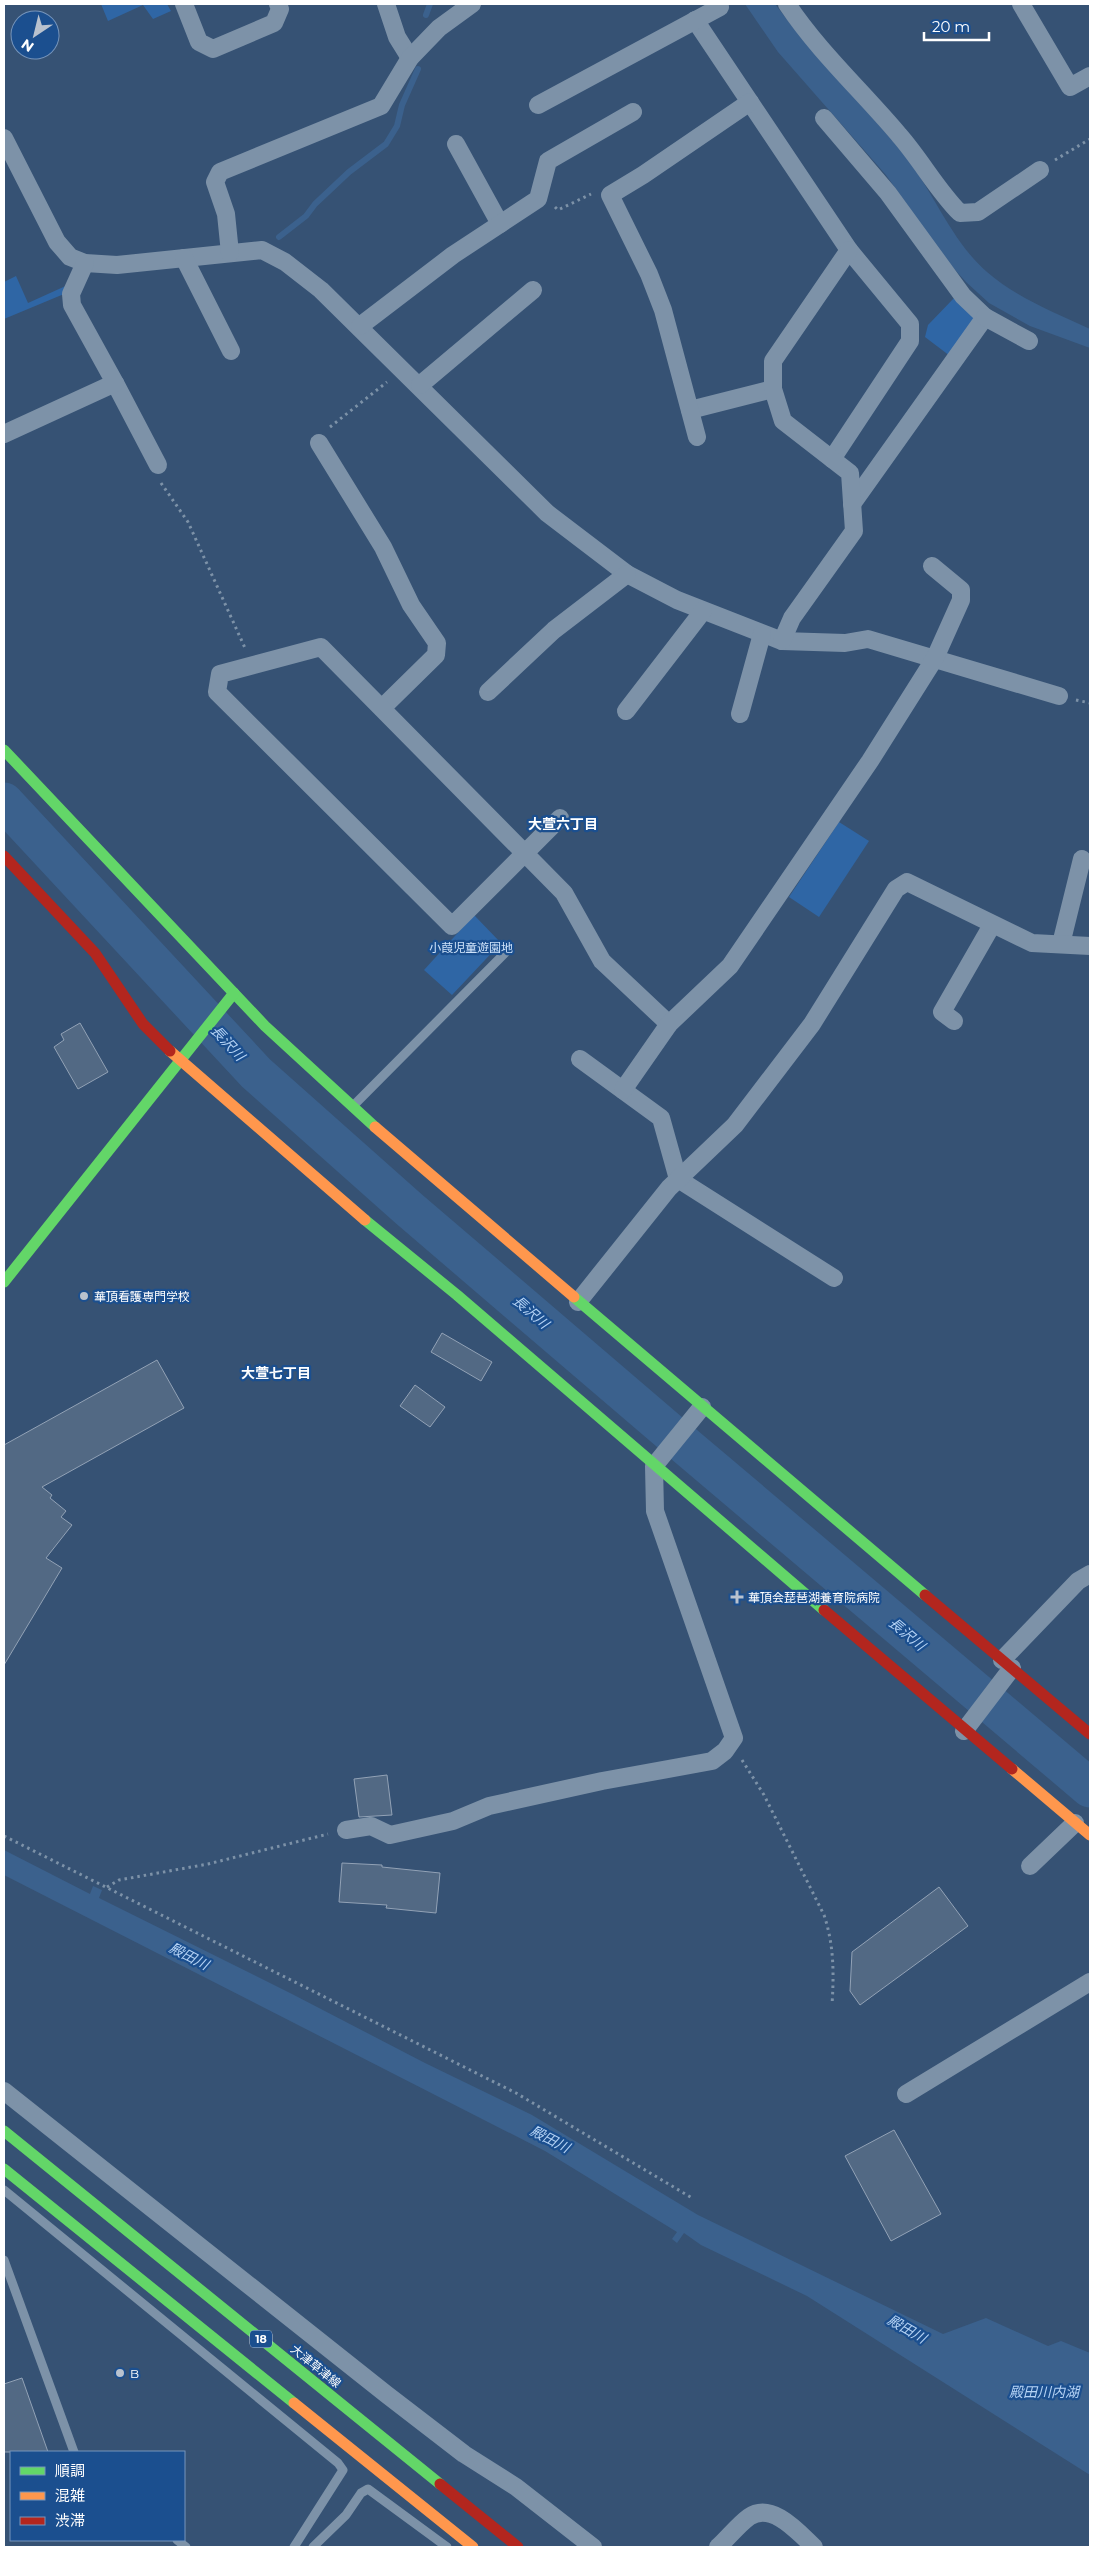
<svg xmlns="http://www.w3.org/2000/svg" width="1094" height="2551" viewBox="0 0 1094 2551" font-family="Montserrat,'Noto Sans JP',sans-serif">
	<rect width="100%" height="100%" fill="#365274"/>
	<g fill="#2f66a5">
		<polygon points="101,4 167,4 171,11 153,19 143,5 108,21"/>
		<polygon points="16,276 28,303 70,284 64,294 4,319 4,282"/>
		<polygon points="955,297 978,319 950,356 925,337 928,325"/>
		<polygon points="839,822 869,841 819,917 789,897"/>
		<polygon points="474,915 501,943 452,995 424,970"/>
	</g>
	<g fill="#3b618d">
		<path d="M745 4H775C814 56 860 101 901 151 933 189 950 240 987 272 1017 298 1055 313 1090 329V348L1030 326 989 303 966 282 947 261 886 175 778 52Z"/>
		<polygon points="4,1850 90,1894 93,1886 102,1890 99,1898 292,1994 425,2063 532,2115 698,2215 943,2334 986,2318 1048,2346 1061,2341 1090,2353 1090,2475 807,2296 701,2245 684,2233 677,2243 672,2239 677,2232 545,2151 4,1875"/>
	</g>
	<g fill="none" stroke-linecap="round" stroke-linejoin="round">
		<g stroke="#3b618d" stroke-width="6">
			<polyline points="426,15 430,4"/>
			<polyline points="279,237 306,216 315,204 349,172 386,144 397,126 402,105 418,69"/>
		</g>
		<polyline stroke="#3b618d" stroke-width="39" points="4,802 256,1073 409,1209 687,1447 1090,1788"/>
	</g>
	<g fill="#526984" stroke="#92a2b6">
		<polygon points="80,1023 108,1072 78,1089 54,1047 64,1040 61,1034"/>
		<polygon points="442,1333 492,1362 481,1381 431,1352"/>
		<polygon points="157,1360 184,1408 42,1487 52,1495 50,1498 66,1511 61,1517 72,1525 46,1558 62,1568 4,1665 4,1445"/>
		<polygon points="415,1385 445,1407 430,1427 400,1406"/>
		<polygon points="387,1775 392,1815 359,1817 354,1779"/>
		<polygon points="342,1863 382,1865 382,1867 440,1873 436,1913 386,1908 387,1905 339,1902"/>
		<polygon points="939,1887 968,1926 860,2005 850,1991 852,1952"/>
		<polygon points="894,2130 941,2214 891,2241 845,2156"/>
		<polygon points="22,2378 48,2452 4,2452 4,2384"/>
	</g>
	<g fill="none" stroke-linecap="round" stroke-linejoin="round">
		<g stroke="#7d92a8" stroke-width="3" stroke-dasharray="2.5 4" stroke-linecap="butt">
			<polyline points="1055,160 1090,139"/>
			<polyline points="555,207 558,210 591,194"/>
			<polyline points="330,427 387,382"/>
			<polyline points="161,483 188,522 245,648"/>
			<polyline points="1076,700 1090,703"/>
			<path d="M742 1760 764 1795 824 1915C834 1945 834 1973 832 2005"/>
			<polyline points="4,1836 516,2093 692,2198"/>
			<polyline points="107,1887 119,1880 208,1864 328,1834"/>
		</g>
		<g stroke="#7d92a8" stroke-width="9">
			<polyline points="354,1105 505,953"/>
			<polyline points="4,2190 338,2463 343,2470 294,2547"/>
			<polyline points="4,2260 74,2452"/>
			<polyline points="177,2540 186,2547"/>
			<polyline points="313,2547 346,2515 361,2493 368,2489 447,2547"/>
		</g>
		<g stroke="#7d92a8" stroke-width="18">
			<polyline points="184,4 199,42 213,49 274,23 280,9 278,4"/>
			<polyline points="386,4 397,37 410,58"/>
			<path d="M787 4C819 52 862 91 899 135 921 160 937 190 960 213L978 212 1040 170"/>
			<polyline points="1021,4 1070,87 1090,76"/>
			<polyline points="695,20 849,250 910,324 910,341 832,459"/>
			<polyline points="538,105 720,7"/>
			<polyline points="824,118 888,193 963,296 985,317 852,504"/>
			<polyline points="4,138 57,242 70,257 85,263 117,265 262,250 285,262 321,290 547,513 627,574 677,600 782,641 845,643 868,639 1059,696"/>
			<polyline points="456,144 500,224"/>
			<polyline points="230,253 226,214 215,182 220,172 381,106 410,58 439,28 472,4"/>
			<polyline points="184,258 231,351"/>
			<polyline points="985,317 1029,341"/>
			<polyline points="360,326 453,255 538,199 548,161 633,112"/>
			<polyline points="115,383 158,465"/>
			<polyline points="420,385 533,290"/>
			<polyline points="690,410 773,389"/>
			<polyline points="4,434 115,383 72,305 71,294 85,263"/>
			<polyline points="697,437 663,310 649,274 610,195 643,175 750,102"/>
			<polyline points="319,443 383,547 411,605 437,643 436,655 382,708"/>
			<polyline points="782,641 792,618 854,531 850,473 783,421 773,389 773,361 849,250"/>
			<polyline points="488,692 554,630 627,574"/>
			<polyline points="626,711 703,611"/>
			<polyline points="740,714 762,634"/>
			<polyline points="560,818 452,926 217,692 220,674 321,647 564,893 602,961 669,1024"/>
			<polyline points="1061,944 1082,859"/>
			<polyline points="954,1021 942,1012 992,925"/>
			<polyline points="580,1059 661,1118 678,1179 834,1278"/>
			<polyline points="623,1090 669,1024 730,966 870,761 935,658 961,600 961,590 932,566"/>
			<polyline points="578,1302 669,1188 735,1125 812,1024 896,889 907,882 1032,943 1090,946"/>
			<polyline points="1002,1660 1078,1581 1090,1574"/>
			<polyline points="964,1731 1012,1668"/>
			<polyline points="346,1830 371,1826 390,1835 453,1821 489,1806 602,1781 712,1761 725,1751 734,1738 655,1511 654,1466 702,1407"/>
			<polyline points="1030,1866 1075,1823"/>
			<polyline points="4,2091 386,2394 464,2454 516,2487 593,2547"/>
			<polyline points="906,2094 1090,1982"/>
			<path d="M718 2547C728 2538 738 2525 749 2517 772 2501 799 2533 814 2547"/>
		</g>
		<g stroke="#63d668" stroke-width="11">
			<polyline points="4,750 265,1026 375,1127"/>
			<polyline points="365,1220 457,1295 824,1610"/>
			<polyline points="4,1282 234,993"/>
			<polyline points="574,1297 925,1595"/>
			<polyline points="4,2131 440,2484"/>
			<polyline points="4,2169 294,2403"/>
		</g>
		<g stroke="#ff974d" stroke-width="11">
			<polyline points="170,1051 365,1220"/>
			<polyline points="375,1127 574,1297"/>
			<polyline points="1012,1769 1090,1835"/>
			<polyline points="294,2403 473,2547"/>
		</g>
		<g stroke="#b3261e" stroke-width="11">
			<polyline points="4,856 95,953 143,1024 170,1051"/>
			<polyline points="925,1595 1090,1734"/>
			<polyline points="824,1610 1012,1769"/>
			<polyline points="440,2484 518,2547"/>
		</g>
	</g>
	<g fill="#b9c2ce" stroke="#1b4f8f" stroke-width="2">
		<circle cx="84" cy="1296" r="5"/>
		<path d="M734.5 1589.5h5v5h5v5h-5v5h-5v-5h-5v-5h5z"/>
		<circle cx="120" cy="2373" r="5"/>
	</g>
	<g text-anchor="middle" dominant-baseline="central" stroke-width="4.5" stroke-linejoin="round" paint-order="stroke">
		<rect fill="#1b4f8f" stroke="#bbcadd" stroke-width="1" x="250" y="2330.5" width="22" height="17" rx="4"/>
		<g font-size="11" font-weight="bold" fill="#fff">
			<text x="261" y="2339">18</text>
		</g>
		<g font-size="12" fill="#cfe3fa" stroke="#1b4f8f">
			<text x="471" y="947">小葭児童遊園地</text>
		</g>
		<g font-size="12" fill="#fff" stroke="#1b4f8f" text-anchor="start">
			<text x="94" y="1296">華頂看護専門学校</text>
			<text x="748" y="1597">華頂会琵琶湖養育院病院</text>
			<text x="130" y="2373">B</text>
		</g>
		<g font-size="12" fill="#fff" stroke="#1b4f8f">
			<text transform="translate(316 2366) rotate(39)">大津草津線</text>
		</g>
		<g font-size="14" font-weight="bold" fill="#fff" stroke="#1b4f8f">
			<text x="563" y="824">大萱六丁目</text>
			<text x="276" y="1373">大萱七丁目</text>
		</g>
		<g font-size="14" font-style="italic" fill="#b5d3f5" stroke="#1b4f8f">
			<text transform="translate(228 1043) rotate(47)">長沢川</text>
			<text transform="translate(531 1312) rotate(41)">長沢川</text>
			<text transform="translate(907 1634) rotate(40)">長沢川</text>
			<text transform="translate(189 1956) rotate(27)">殿田川</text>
			<text transform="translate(550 2139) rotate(27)">殿田川</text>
			<text transform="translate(907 2329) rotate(30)">殿田川</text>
			<text x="1044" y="2392">殿田川内湖</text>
		</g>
	</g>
	<rect width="1094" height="2551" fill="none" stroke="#ffffff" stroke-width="10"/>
	<rect x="10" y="2451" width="175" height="90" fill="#1b4f8f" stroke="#7695bc"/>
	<rect x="20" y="2467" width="25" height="8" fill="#63d668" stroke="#7695bc"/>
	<text x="55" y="2476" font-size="15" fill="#ffffff">順調</text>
	<rect x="20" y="2492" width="25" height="8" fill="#ff974d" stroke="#7695bc"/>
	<text x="55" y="2501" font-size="15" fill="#ffffff">混雑</text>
	<rect x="20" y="2517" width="25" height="8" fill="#b3261e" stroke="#7695bc"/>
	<text x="55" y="2526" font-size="15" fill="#ffffff">渋滞</text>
	<g transform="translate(35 35) rotate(215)"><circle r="24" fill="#1b4f8f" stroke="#7695bc"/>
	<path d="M0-4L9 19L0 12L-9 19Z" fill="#b9c2ce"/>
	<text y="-8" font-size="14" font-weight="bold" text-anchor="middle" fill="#ffffff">N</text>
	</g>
	<path d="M924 32v8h65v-8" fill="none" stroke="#ffffff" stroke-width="2.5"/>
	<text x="932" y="32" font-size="15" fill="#ffffff" stroke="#1b4f8f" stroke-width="4" paint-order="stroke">20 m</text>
</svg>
